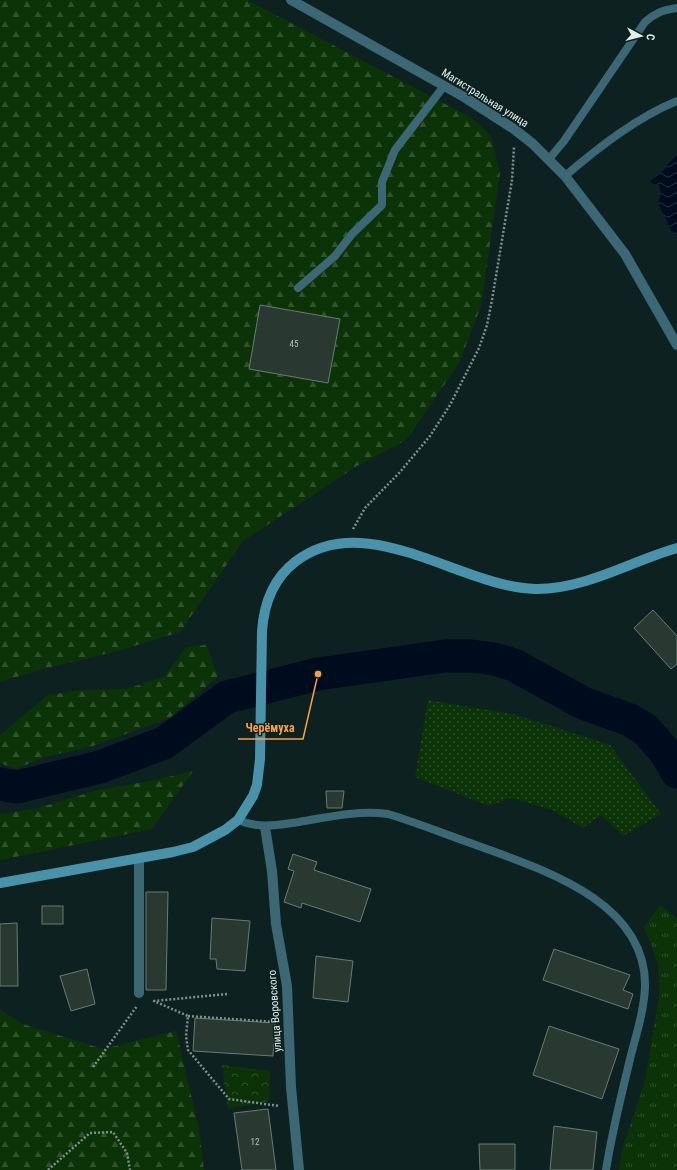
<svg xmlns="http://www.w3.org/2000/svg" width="677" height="1170" viewBox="0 0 677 1170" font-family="'Roboto Condensed',sans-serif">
	<defs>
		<pattern id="grass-tufts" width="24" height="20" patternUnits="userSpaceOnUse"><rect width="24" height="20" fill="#0c3307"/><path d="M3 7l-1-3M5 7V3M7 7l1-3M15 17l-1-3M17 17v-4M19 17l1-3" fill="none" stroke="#2f512b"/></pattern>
		<pattern id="forest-firs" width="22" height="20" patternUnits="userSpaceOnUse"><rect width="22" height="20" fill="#0c3307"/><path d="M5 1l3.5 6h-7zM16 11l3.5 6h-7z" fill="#2f512b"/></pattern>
		<pattern id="park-crowns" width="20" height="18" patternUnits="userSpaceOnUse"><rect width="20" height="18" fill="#0c3307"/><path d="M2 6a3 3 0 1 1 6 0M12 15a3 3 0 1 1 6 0" fill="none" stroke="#2f512b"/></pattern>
		<pattern id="garden-dots" width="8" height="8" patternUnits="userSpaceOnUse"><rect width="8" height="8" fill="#0c3307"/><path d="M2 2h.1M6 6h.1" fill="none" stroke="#2f512b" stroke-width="1.8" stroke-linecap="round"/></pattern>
		<pattern id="water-waves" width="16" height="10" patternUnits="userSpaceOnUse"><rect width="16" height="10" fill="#000b1d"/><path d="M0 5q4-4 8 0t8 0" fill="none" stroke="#252f3e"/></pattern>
	</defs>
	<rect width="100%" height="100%" fill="#0e2121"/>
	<polygon fill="url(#grass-tufts)" points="659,906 662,907 677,919 677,1170 619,1170 622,1150 645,1081 660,991 658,963 644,927"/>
	<g fill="url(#forest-firs)">
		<polygon points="0,0 247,0 472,118 491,136 500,173 481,306 459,363 406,440 357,466 243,541 180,632 118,651 43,669 0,682"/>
		<polygon points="206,645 218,676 170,718 93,746 44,757 16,769 0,763 0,735 48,695 85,690 127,689 165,676 186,647"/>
		<polygon points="193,771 152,829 0,860 0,814 35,809 98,790 156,780"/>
		<polygon points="0,1010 23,1024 103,1049 176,1031 199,1129 204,1170 0,1170"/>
	</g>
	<polygon fill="url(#park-crowns)" points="222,1065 270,1071 269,1101 228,1109"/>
	<polygon fill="url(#garden-dots)" points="428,700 513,714 610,745 661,814 623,836 601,815 583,828 553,810 510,798 489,806 415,777"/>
	<path fill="url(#water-waves)" d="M677 155V235L671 230 658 203 661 195 659 185 651 183V180C662 175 668 163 677 155Z"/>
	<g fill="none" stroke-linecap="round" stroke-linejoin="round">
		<polyline stroke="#000b1d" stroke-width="33" points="0,784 17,787 100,767 164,743 227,697 318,674 445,656 472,656 494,659 514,665 583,703 630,720 646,730 666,753 677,772"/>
	</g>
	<g fill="#293932" stroke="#697b73">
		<polygon points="260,305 340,319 328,383 249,369"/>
		<polygon points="653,610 677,636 677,664 671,669 634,628"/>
		<polygon points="326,791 344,791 342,808 327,808"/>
		<polygon points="293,854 317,862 314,870 371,889 360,922 302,903 301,908 284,902 294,871 288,869"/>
		<polygon points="146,892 168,892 166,990 146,990"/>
		<rect x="42" y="906" width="21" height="18"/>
		<polygon points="212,918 250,921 245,971 217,969 216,959 210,959"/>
		<polygon points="17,923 18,986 0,986 0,924"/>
		<polygon points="554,949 630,975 623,990 633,994 628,1009 543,980"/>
		<polygon points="316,956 353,961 348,1002 313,998"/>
		<polygon points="87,969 95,1004 71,1011 60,976"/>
		<polygon points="195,1018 275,1023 273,1056 193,1051"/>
		<polygon points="549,1026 619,1049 602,1099 533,1075"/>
		<polygon points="268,1109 276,1170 242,1170 234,1113"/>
		<polygon points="554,1126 597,1132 593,1170 550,1170"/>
		<polygon points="479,1144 515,1144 515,1170 480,1170"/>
	</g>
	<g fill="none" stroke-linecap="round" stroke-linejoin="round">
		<g stroke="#808f8f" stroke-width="2.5" stroke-dasharray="2 2" stroke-linecap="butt">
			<polyline points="353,529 365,508 400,472 430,436 450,405 479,348 487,325 492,300 512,180 514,147"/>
			<polyline points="227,994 154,1001 188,1016 186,1036 188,1050 229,1099 279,1106"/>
			<polyline points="188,1016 275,1022"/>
			<polyline points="93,1067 137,1006"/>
			<polyline points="48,1170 90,1133 113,1132 127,1153 130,1170"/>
		</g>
		<g stroke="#3c6876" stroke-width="8">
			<path d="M549 159 564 141 645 22C655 13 663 10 677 8"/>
			<path d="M565 176C599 147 636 118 677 101"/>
			<polyline points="298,288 335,256 352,234 382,205 382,182 395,150 444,86"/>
			<path d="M238 820C259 829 277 825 299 822 328 817 358 810 388 814 418 823 447 835 476 845 541 869 647 901 645 987 644 1010 637 1032 631 1055 622 1093 612 1131 606 1170"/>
		</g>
		<g stroke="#3c6876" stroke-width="10">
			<polyline points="265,827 272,871 276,924 287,986 291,1087 299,1170"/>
			<polyline points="139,993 139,859"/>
		</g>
		<polyline stroke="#3c6876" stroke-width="10" points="291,0 464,97 514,129 533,144 565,176 625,254 677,345"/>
		<path stroke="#4a92a9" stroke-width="10" d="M0 883 173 852 193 847 225 830 238 820 253 796 257 785 260 759 262 631C264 604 273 579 295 562 366 507 460 587 535 589 584 590 631 561 677 548"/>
	</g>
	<g text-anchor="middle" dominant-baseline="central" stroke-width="3" stroke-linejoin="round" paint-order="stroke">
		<g font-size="9" fill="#b4c0be">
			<text x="294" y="344">45</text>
			<text x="255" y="1142">12</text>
		</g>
		<g font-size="11" fill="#e2eded" stroke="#0e2121">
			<text transform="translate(485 98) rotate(32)">Магистральная улица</text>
			<text transform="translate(275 1011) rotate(-94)">улица Воровского</text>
		</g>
	</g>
	<path fill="none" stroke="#f9a04c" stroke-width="1.5" d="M318 674L303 739H238"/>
	<circle fill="#f9a04c" stroke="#0e2121" stroke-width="1.5" cx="318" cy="674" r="4"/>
	<g font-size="12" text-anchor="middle" font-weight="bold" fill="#f9a04c" stroke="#0e2121" stroke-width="3" stroke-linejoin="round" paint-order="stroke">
		<text x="270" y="732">Черёмуха</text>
	</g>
	<g transform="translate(641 36) rotate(97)" stroke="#0e2121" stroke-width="3" paint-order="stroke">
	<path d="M0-3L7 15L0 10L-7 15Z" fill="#e2eded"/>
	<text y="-6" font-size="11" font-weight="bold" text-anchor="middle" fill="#e2eded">С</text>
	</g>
</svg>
